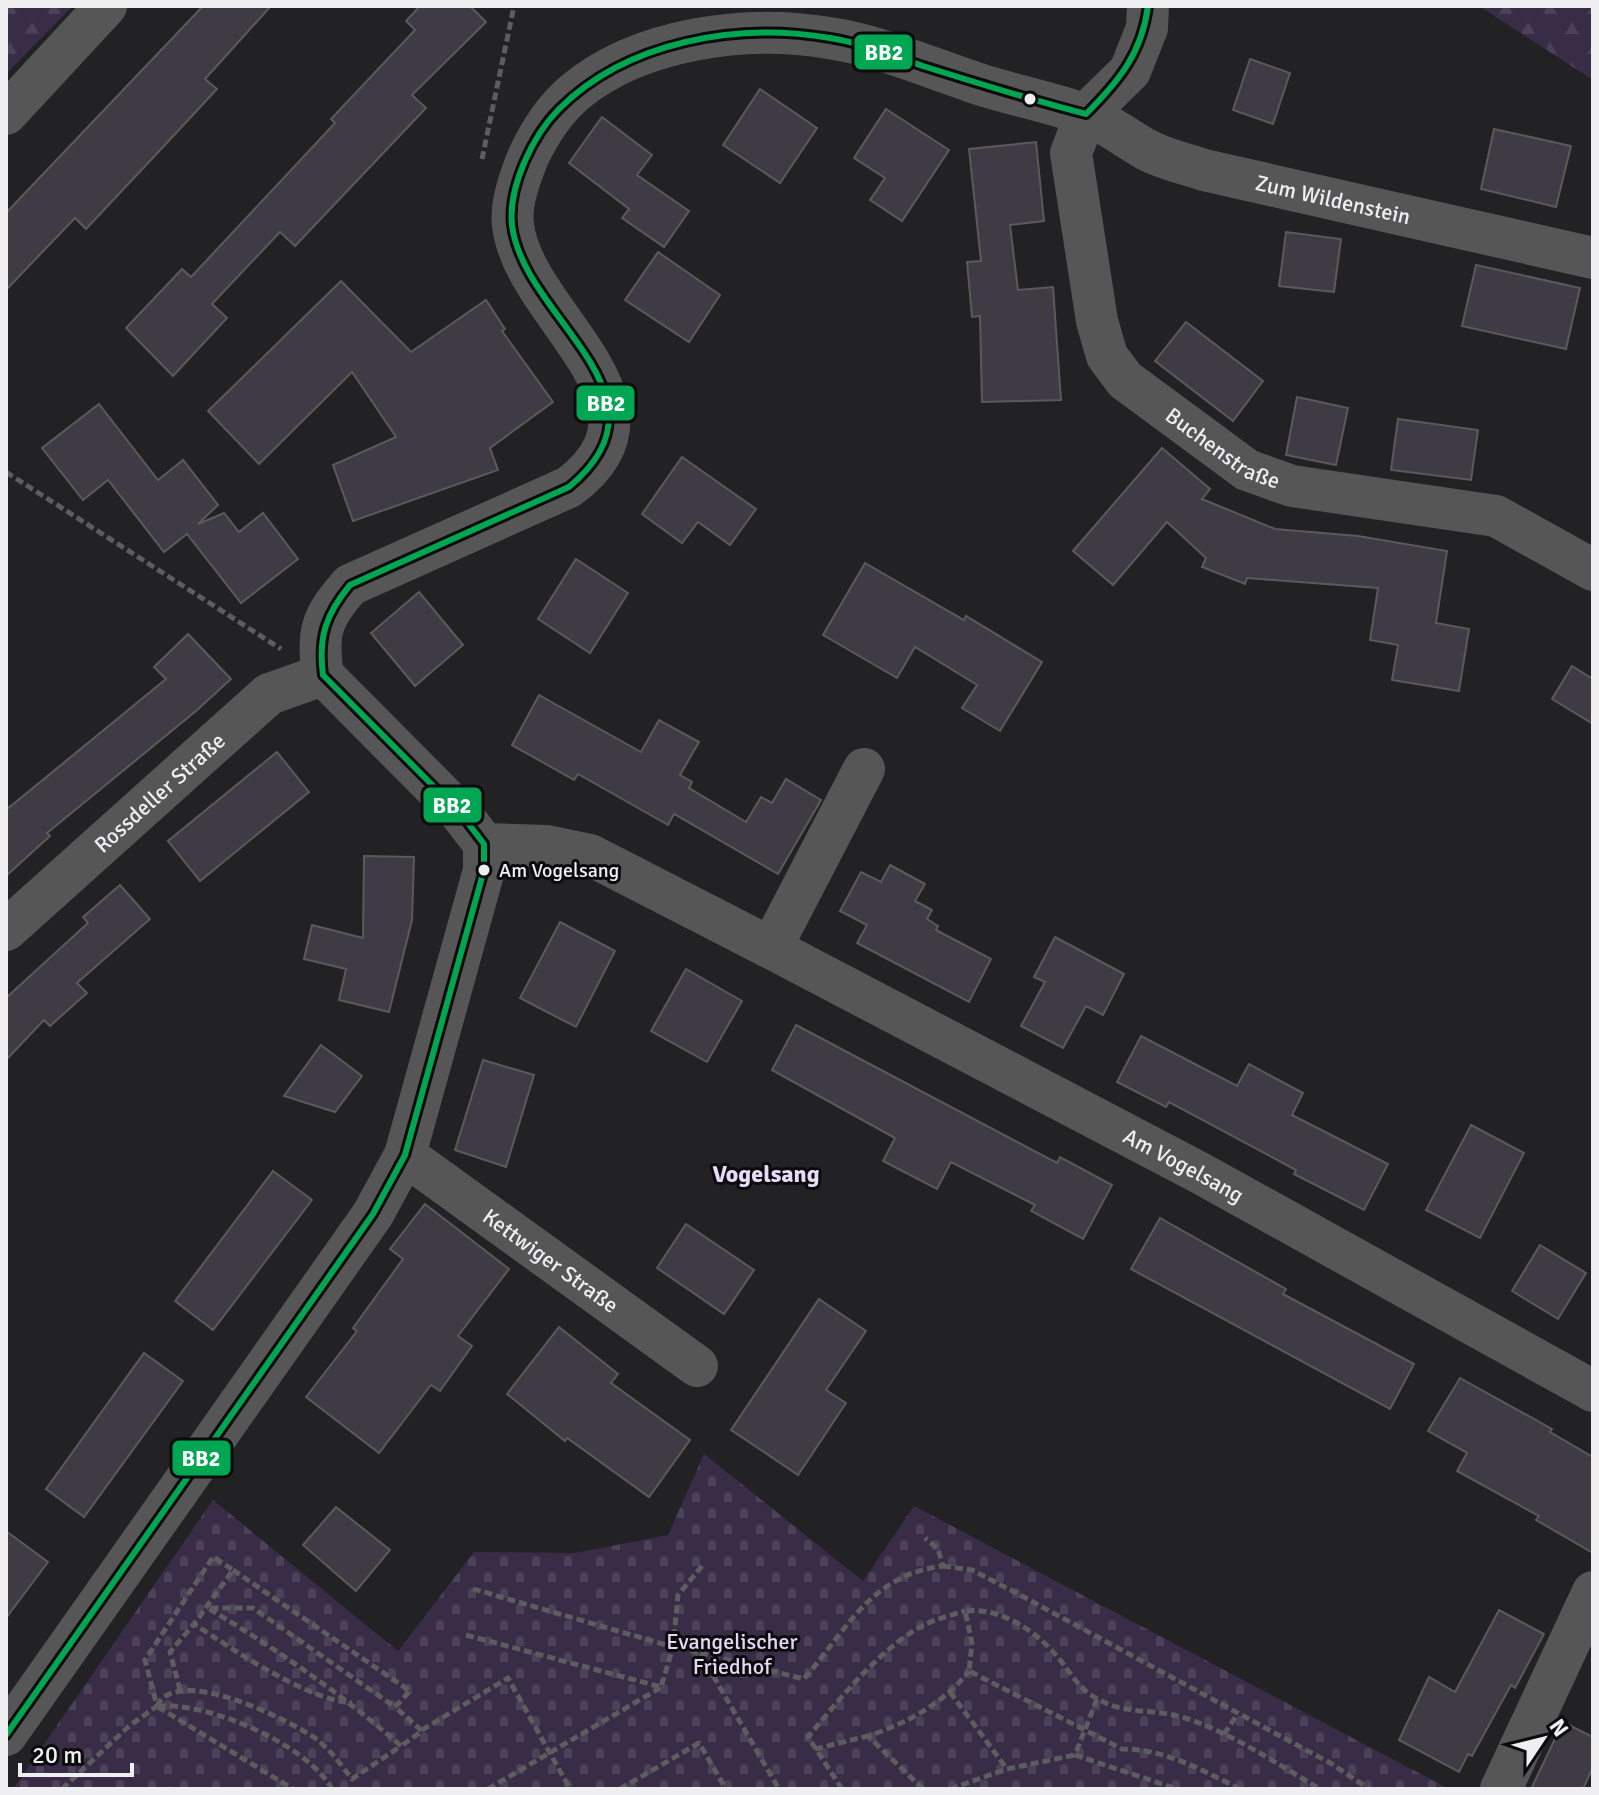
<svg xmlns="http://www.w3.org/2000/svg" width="1599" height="1795" viewBox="0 0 1599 1795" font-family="Signika,sans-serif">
	<defs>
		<pattern id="forest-firs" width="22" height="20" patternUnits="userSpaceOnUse" patternTransform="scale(2)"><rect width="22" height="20" fill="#382c46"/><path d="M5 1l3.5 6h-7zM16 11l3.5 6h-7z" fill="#4b4158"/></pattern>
		<pattern id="cemetery-stones" width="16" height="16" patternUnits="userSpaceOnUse" patternTransform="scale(2)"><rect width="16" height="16" fill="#382c46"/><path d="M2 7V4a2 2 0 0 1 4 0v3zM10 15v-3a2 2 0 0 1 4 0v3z" fill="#4b4158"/></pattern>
	</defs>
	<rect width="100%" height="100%" fill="#222123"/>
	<g fill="url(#forest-firs)">
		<polygon points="6,6 73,6 6,74"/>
		<polygon points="1479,6 1593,6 1593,80"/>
	</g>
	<polygon fill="url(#cemetery-stones)" points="704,1454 863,1581 914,1506 1449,1789 13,1789 213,1500 398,1651 474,1552 575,1553 668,1535"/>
	<g fill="#3f3b44" stroke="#5a5a5b" stroke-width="2">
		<polygon points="203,6 271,6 205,79 217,89 163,147 86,229 75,218 6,290 6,213"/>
		<polygon points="420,6 470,6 486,22 412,95 426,108 295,246 280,232 212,304 227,318 173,376 126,328 182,269 191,277 335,123 331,119 415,30 406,21"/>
		<polygon points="1250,59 1290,73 1273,124 1233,110"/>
		<polygon points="760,89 817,128 780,183 723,145"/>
		<polygon points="886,109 949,150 902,221 870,200 885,178 854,158"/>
		<polygon points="602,117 652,155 637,175 689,211 664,247 622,218 629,209 569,163"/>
		<polygon points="1494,129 1571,146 1556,207 1481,189"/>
		<polygon points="1036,142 1044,221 1010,225 1018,290 1053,287 1061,400 982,402 980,316 972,317 967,262 981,261 969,149"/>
		<polygon points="1286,232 1341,239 1334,292 1279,286"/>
		<polygon points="658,252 720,295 689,342 625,300"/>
		<polygon points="1476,265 1580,288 1566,349 1462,326"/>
		<polygon points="341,281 411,352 486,300 505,329 502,331 553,402 490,448 498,470 353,521 333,465 396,437 352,372 259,464 208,411"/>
		<polygon points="1186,322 1263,381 1233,421 1155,361"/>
		<polygon points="1297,397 1348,408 1336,465 1286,455"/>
		<polygon points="99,404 158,480 183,460 218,505 198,524 224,513 239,532 263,513 298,559 241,603 187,534 164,552 108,480 83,500 42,448"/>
		<polygon points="1398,419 1478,430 1471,480 1391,470"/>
		<polygon points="1162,448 1210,489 1202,499 1275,529 1358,536 1447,551 1436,623 1469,629 1459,691 1392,680 1398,645 1370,640 1378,588 1247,578 1245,584 1202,567 1206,558 1167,522 1113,585 1073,551"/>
		<polygon points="682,457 756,509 730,545 698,522 682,543 642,514"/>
		<polygon points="576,559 628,593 590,653 538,619"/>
		<polygon points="865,563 964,620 966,616 1042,662 1000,731 962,708 977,685 915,647 897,678 823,635"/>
		<polygon points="419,592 463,645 415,686 371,633"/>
		<polygon points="188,634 231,679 196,711 47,833 50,836 6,876 6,810 166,679 154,667"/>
		<polygon points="1572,666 1593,679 1593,724 1552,699"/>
		<polygon points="539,695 641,752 659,720 699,742 680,775 692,782 689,788 746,822 761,797 772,803 786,779 821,800 778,874 674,814 668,825 578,774 574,780 512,745"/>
		<polygon points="277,752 309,792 200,881 168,841"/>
		<polygon points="364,856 414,857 412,920 389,1012 339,1000 346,969 304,959 312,925 363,938"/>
		<polygon points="890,865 925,884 915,901 932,910 927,919 938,926 936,930 991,959 969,1002 857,943 867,925 840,911 861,872 881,882"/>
		<polygon points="120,885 150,919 77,983 87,993 50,1026 44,1020 6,1060 6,998 88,923 83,917"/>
		<polygon points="560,922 615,951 576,1027 520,998"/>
		<polygon points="1055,937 1124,974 1103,1015 1086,1006 1063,1048 1021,1026 1045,982 1034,977"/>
		<polygon points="686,969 742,1001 707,1062 651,1031"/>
		<polygon points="796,1025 1057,1163 1060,1157 1112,1185 1083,1239 1031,1211 1035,1205 951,1162 937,1189 883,1161 895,1138 772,1070"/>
		<polygon points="1141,1036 1237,1086 1249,1064 1303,1093 1292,1115 1388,1164 1364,1210 1294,1174 1296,1170 1169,1102 1166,1107 1117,1082"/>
		<polygon points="321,1045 362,1076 335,1112 284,1096"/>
		<polygon points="483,1060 534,1075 506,1167 455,1150"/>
		<polygon points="1471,1125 1524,1153 1480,1238 1426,1210"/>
		<polygon points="273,1171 312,1200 213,1330 175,1301"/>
		<polygon points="425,1204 509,1269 458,1336 472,1346 440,1391 431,1385 379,1453 306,1397 357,1331 353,1328 403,1259 390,1249"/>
		<polygon points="1160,1218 1286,1289 1283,1294 1414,1364 1390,1409 1131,1269"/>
		<polygon points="686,1224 754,1270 724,1314 657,1268"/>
		<polygon points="1540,1245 1586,1273 1558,1319 1512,1291"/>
		<polygon points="819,1299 866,1331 826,1390 846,1403 798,1475 731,1430"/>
		<polygon points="559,1327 618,1374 611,1383 690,1440 649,1497 567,1438 565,1441 507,1394"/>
		<polygon points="144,1353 183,1381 84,1517 46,1489"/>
		<polygon points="1460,1378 1552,1429 1550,1432 1593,1457 1593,1553 1536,1520 1539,1516 1457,1471 1467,1453 1428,1431"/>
		<polygon points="336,1507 390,1550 356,1591 303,1545"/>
		<polygon points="6,1531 48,1562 6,1618"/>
		<polygon points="1499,1610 1544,1634 1515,1688 1511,1685 1472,1756 1468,1754 1459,1772 1399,1740 1429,1677 1455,1692"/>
		<polygon points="1563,1722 1593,1737 1593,1767 1583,1789 1531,1789"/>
	</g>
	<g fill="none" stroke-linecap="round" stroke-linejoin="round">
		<g stroke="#5d5c5e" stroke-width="5" stroke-dasharray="8 4" stroke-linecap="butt">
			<polyline points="482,159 514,6"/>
			<polyline points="6,472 281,649"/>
			<polyline points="702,1566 678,1595 673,1647 700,1653 779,1789"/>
			<polyline points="943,1566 972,1570 1022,1596 1332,1764 1369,1789"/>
			<polyline points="233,1570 410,1691 395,1707 422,1731 401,1746"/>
			<polyline points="466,1635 661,1687 673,1647 470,1588"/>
			<path d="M700 1653 804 1679C847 1629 872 1574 943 1566L938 1549 925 1538"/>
			<polyline points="180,1690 170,1652 194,1624"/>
			<polyline points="950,1692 1007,1769 1075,1755"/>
			<polyline points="1097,1699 1075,1755 1177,1789"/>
			<path d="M157 1706C177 1664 287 1719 315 1738 330 1749 341 1765 352 1779L401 1746C341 1693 277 1650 208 1608H253L395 1707"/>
			<path d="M158 1706C208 1702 307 1744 332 1789"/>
			<polyline points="158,1707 293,1789"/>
			<polyline points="422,1730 508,1678 570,1789"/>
			<polyline points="1224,1734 1237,1715"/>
			<polyline points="815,1749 868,1736"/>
			<path d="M62 1789 128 1727 157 1706 145 1660 213 1557 233 1570 194 1624C234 1650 305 1699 352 1703"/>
			<polyline points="169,1789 171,1789"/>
			<polyline points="488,1789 660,1688"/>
			<polyline points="620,1789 699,1743 726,1789"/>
			<path d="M842 1789 808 1737C838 1701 881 1647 924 1625 936 1619 951 1615 965 1611"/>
			<path d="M923 1789 868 1736C907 1723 943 1704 969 1671"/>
			<polyline points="950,1789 1007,1769"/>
			<path d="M1240 1789C1202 1770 1165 1749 1122 1749L969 1671 972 1643 965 1611C999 1607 1033 1629 1055 1654 1067 1667 1076 1685 1091 1695 1125 1717 1150 1707 1185 1718 1232 1733 1277 1764 1320 1789"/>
		</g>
		<g stroke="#565657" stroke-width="42">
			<path id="s1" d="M1148 6 1147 28 1130 71 1086 114 1071 153 1097 321 1107 356 1125 380 1247 470 1292 486 1496 516 1593 570"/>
			<polyline points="6,114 106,6"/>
			<path id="s2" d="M864 769 771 948 1200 1173 1593 1391"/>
			<polyline points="484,844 547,846 590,855 771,948"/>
			<path id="s3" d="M6 930 269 694 323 675"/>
			<path id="s4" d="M405 1155 697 1366"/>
			<path id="s5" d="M6 1735 373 1214 405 1155 484 870V844L461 814 323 675C316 632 322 617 350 585L569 487C682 403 523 316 513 225 510 204 521 174 529 155 541 130 554 110 575 92 640 38 747 24 829 38 882 46 935 70 985 86 1018 96 1052 103 1084 114 1106 122 1127 139 1147 150 1164 159 1186 164 1204 170L1593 258"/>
			<polyline points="1501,1789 1593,1592"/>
		</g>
		<g stroke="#0b0a0c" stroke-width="12">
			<path id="bus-1" d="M6 1735 373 1214 405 1155 484 870V844L461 814 323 675C318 637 326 614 350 585L569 487C681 394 523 319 512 225 508 187 533 135 559 109 627 41 738 22 830 38 862 43 893 56 923 66 977 83 1031 100 1086 114 1119 81 1142 53 1148 6"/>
		</g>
		<use href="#bus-1" stroke="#00a651" stroke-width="6"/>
	</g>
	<g fill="#efeef1" stroke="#0b0a0c" stroke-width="3">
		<circle cx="1030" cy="99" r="7"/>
		<circle cx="484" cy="870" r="7"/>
	</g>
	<g text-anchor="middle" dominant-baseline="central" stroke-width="6" stroke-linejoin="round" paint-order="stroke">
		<g font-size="20" fill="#efeef1" stroke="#0b0a0c" text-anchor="start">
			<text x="499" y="870">Am Vogelsang</text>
		</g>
		<g font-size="22" fill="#efeef1" stroke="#0b0a0c">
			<text stroke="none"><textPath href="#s5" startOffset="2850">Zum Wildenstein</textPath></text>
			<text stroke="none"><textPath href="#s1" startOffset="528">Buchenstraße</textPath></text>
			<text stroke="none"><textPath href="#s3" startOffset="206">Rossdeller Straße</textPath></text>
			<text stroke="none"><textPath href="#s2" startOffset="668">Am Vogelsang</textPath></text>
			<text stroke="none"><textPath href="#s4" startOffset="180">Kettwiger Straße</textPath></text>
		</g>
		<g font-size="22" fill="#e4d9f5" stroke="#0b0a0c">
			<text x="732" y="1641">Evangelischer<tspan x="732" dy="25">Friedhof</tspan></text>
		</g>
		<g font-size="24" font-weight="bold" fill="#e7dbf7" stroke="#0b0a0c">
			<text x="766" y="1174">Vogelsang</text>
		</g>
	</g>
	<g stroke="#0b0a0c" stroke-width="3">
		<rect x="853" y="33" width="61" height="38" rx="8" fill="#00a651"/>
		<rect x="575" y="384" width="61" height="38" rx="8" fill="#00a651"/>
		<rect x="422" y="786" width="61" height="38" rx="8" fill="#00a651"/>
		<rect x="171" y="1439" width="61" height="38" rx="8" fill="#00a651"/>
	</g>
	<g font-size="22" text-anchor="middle" font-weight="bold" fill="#fff">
		<text x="884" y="60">BB2</text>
		<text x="606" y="411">BB2</text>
		<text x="452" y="813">BB2</text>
		<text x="201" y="1466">BB2</text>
	</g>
	<rect width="1599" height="1795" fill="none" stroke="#efeef1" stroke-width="16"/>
	<g transform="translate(1543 1739) rotate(55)" stroke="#0b0a0c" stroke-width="6" paint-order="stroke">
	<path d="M0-6L14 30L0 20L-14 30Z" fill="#efeef1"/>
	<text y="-12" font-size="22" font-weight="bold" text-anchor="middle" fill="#efeef1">N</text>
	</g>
	<path d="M20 1763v12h112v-12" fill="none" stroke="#efeef1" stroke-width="4"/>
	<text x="32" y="1763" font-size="24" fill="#efeef1" stroke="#0b0a0c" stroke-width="6" paint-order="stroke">20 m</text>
</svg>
